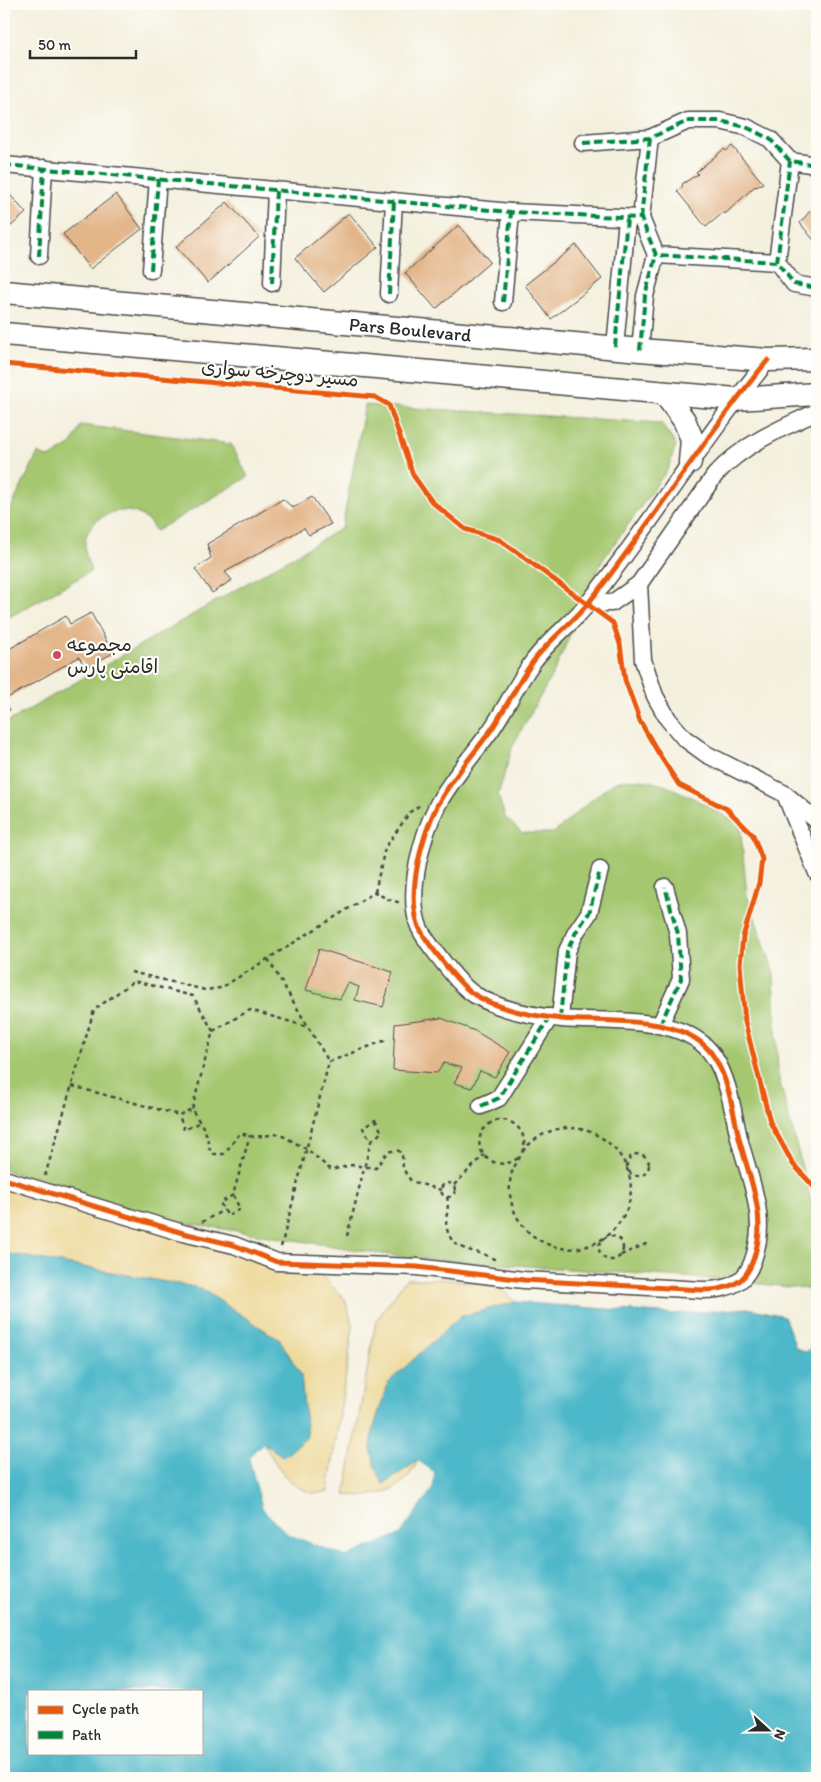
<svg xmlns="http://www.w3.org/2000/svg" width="821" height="1782" viewBox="0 0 821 1782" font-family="Itim,'Playpen Sans Arabic',sans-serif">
	<rect width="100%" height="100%" fill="#fdfcf7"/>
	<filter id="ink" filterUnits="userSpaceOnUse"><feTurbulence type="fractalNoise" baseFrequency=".02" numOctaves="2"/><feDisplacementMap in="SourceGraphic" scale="10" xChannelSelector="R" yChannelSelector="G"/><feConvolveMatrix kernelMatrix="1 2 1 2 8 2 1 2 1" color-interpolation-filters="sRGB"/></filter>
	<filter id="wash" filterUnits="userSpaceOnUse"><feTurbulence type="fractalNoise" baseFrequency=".0096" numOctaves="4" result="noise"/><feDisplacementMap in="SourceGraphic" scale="20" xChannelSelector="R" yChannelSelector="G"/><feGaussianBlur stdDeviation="1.12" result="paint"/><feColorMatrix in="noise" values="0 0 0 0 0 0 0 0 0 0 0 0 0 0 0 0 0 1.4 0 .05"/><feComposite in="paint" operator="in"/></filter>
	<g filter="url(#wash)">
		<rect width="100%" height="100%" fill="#f4f0de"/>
		<g fill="#a4c770" stroke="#68794e">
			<path d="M365 405 661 423 676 445 668 469 602 561 554 672 513 745 498 795 505 817 522 833H554C564 824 607 785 616 782 656 770 706 806 740 825L747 895 774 973 778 1075 817 1224V1290L724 1280 402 1257 154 1218 4 1170V724L342 528Z"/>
			<path d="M81 425 231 444 248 477 156 531C153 527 150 522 146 519 127 502 94 513 86 537 83 549 87 560 91 571L4 620V522L38 453 49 458 72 444Z"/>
		</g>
		<g fill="#eeda9e" stroke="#8c8264">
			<polygon points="4,1187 232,1251 269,1268 322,1276 345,1299 353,1327 328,1492 311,1493 296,1486 282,1473 263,1443 200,1288 4,1253"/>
			<path d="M406 1279H442L497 1285 515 1302 459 1317 383 1483 418 1461C401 1494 379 1497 345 1495L376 1321Z"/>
		</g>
		<path fill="#4db8c9" stroke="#3c727a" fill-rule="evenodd" d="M4 1253 200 1288 280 1340 301 1375 307 1437 284 1457 263 1443 249 1457 263 1509 288 1534 346 1556 400 1534 433 1488 434 1472 418 1461 383 1484 375 1466 371 1448 373 1430 388 1383 459 1317 515 1302 672 1314 748 1308 784 1316 796 1348 807 1352 817 1340V1778H4ZM29 1691H201V1753H29Z"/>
		<polygon fill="#f4f0de" points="263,1443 266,1449 263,1446 252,1458 266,1508 290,1532 346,1553 398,1532 431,1487 431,1473 418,1464 416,1466 418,1461 434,1472 433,1487 400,1534 346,1556 288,1534 263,1509 249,1457"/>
		<g id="blocks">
			<g fill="#e3b68a">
				<polygon points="732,146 763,183 756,187 755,186 725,214 724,212 706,227 677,191 683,186 682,184 698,174 696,172 724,149 726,151"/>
				<polygon points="4,188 26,213 4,232"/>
				<polygon points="116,194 142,229 90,269 63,234"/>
				<polygon points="227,202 259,237 208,283 176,247"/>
				<polygon points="817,209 817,244 800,223 810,211 812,213"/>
				<polygon points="349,213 378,247 324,292 295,258"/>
				<polygon points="459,225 490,262 436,309 405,273"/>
				<polygon points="576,245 602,279 551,319 525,285"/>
				<polygon points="312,497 331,524 309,535 304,528 225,572 232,580 212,593 195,569 211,558 207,544 283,499 293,508"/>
				<polygon points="91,613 113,653 86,668 79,657 4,700 4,652 66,616 70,624"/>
				<polygon points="4,700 10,710 4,713"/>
				<polygon points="319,949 393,972 383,1007 355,1000 359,987 348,983 340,999 306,990"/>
				<polygon points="441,1018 475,1031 510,1052 495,1077 480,1071 472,1088 454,1083 462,1068 444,1063 437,1073 393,1070 395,1024"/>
			</g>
		</g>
	</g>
	<g filter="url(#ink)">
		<use href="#blocks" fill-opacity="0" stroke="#494946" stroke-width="1"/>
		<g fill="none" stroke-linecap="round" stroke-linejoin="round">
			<g stroke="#494946" stroke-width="19">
				<g id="minor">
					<polyline points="583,143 650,138 688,121 720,121 746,127 770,139 790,161 817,165"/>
					<polyline points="4,165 511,212 641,218 656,255 777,262 794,284 817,288"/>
					<polyline points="641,218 650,138"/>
					<polyline points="39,256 44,168"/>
					<polyline points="777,262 790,161"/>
					<polyline points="151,270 158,179"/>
					<polyline points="272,283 276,190"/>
					<polyline points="389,294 394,201"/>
					<polyline points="503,302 511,212"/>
					<polyline points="615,347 627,219"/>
					<polyline points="640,350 645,296 656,255"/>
					<polyline points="639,584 643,660 655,696 668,719 684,738 706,754 785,794 817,821"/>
					<path d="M588 603H612L639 584 715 475C742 445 781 428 817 412"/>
					<polyline points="786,797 817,873"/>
					<polyline points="560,1018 567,951 576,932 589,913 600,870"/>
					<polyline points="660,1025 681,979 678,934 665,887"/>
					<polyline points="481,1106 499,1098 550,1017"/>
					<path d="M4 1179 183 1233 234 1245 277 1262 417 1267 524 1280 703 1290C740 1290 752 1276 758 1240 763 1207 747 1170 739 1138 733 1112 729 1080 714 1057 687 1013 607 1023 562 1019 533 1016 500 1010 475 995 462 987 452 973 443 962 435 951 422 937 418 924 407 890 422 835 438 804 452 778 474 754 491 730 506 708 517 684 532 663 548 640 573 623 590 601 652 523 704 437 768 360"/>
				</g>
			</g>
			<g stroke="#494946" stroke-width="25">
				<g id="secondary">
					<path id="s1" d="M4 292 640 350 768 360 817 359"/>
					<polyline points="4,334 736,399 817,394"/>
					<polyline points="664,393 684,420 692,439 690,462"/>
				</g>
			</g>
			<g stroke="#494946" stroke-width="2.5" stroke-dasharray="4 4" stroke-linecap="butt">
				<polyline points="375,892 385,848 410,812 420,805"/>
				<polyline points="268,959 329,1062 386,1040"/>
				<polyline points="131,972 205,990 221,988 375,892 387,899 401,903"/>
				<polyline points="213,1031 250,1010 308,1027"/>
				<polyline points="72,1086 179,1115"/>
				<polygon points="375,1120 382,1132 371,1141 363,1128"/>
				<path d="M198 1123 184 1130 179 1115 192 1109C199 1123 209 1131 208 1147L214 1154H224L240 1133 254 1137 277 1134 285 1137 308 1150 331 1170 352 1165 376 1168 387 1152 397 1150 402 1153 403 1169 411 1181 441 1190"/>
				<circle cx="638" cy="1165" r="11"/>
				<path d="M518 1158C492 1177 465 1144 488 1125 503 1112 526 1126 524 1145 523 1156 513 1165 511 1176 504 1210 527 1243 562 1248 580 1251 600 1244 613 1230 670 1170 577 1086 522 1152"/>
				<polyline points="45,1176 94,1010 134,981 193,996 213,1031 192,1109"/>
				<circle cx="448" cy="1190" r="7"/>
				<polyline points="454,1185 484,1155"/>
				<polyline points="233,1195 220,1203 228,1216 240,1209 233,1195 250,1135"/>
				<path d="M447 1197C450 1208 444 1219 447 1229 453 1255 480 1248 497 1261"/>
				<polyline points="202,1222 224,1210"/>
				<polyline points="347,1236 371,1141"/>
				<circle cx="611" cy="1248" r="12"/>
				<polyline points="281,1247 329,1062"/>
				<polyline points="621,1255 648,1243"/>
			</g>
			<use href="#minor" stroke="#fff" stroke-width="16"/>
			<use href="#secondary" stroke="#fff" stroke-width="22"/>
			<g stroke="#00873e" stroke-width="4" stroke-dasharray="8 4" stroke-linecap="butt">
				<polyline points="583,143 650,138 688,121 720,121 746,127 770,139 790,161 817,165"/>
				<polyline points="4,165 511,212 641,218 656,255 777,262 794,284 817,288"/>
				<polyline points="641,218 650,138"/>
				<polyline points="39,256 44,168"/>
				<polyline points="777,262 790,161"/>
				<polyline points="151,270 158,179"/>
				<polyline points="272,283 276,190"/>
				<polyline points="389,294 394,201"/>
				<polyline points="503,302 511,212"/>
				<polyline points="615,347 627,219"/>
				<polyline points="640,350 645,296 656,255"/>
				<polyline points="560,1018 567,951 576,932 589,913 600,870"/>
				<polyline points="660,1025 681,979 678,934 665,887"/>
				<polyline points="481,1106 499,1098 550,1017"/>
			</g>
			<g stroke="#fdfcf7" stroke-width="8">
				<g id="cycleway">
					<polyline points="4,364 375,397 389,405 413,475 432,502 465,529 500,540 613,623 620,644 625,680 640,721 659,754 679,785 727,809 753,835 762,859 759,883 743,937 740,964 745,1022 770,1122 793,1164 817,1190"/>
					<path d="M4 1179 183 1233 234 1245 277 1262 417 1267 524 1280 703 1290C740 1290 752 1276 758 1240 763 1207 747 1170 739 1138 733 1112 729 1080 714 1057 687 1013 607 1023 562 1019 533 1016 500 1010 475 995 462 987 452 973 443 962 435 951 422 937 418 924 407 890 422 835 438 804 452 778 474 754 491 730 506 708 517 684 532 663 548 640 573 623 590 601 652 523 704 437 768 360"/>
				</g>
			</g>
			<use href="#cycleway" stroke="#e8590c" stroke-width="5"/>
		</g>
	</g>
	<circle fill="#d1495b" stroke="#fdfcf7" stroke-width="2" cx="57" cy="655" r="5"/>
	<g text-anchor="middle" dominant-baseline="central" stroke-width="4.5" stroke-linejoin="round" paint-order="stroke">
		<g font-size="19" fill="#2b2b2b" stroke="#fdfcf7">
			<text stroke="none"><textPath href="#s1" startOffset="408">Pars Boulevard</textPath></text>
			<text transform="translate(280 373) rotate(5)">مسیر دوچرخه سواری</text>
		</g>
		<g font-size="19" fill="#2b2b2b" stroke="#fdfcf7" text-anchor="start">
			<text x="67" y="644">مجموعه<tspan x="67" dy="22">اقامتی پارس</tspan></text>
		</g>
	</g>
	<rect width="821" height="1782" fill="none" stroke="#fdfcf7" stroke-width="20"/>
	<rect x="28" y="1690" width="175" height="65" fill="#fdfcf7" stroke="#a9a8a5"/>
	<rect x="38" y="1706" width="25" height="8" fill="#e8590c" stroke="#a9a8a5"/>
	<text x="72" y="1714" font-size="15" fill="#2b2b2b">Cycle path</text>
	<rect x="38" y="1731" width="25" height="8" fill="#00873e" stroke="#a9a8a5"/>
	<text x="72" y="1740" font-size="15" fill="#2b2b2b">Path</text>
	<g transform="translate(768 1730) rotate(111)" stroke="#fdfcf7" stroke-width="4" paint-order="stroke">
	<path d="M0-4L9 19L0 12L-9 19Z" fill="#2b2b2b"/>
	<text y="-8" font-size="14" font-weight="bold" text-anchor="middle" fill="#2b2b2b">N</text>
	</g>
	<path d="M30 50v8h106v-8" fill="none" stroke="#2b2b2b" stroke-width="2.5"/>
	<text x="38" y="50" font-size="15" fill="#2b2b2b" stroke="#fdfcf7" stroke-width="4" paint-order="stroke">50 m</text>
</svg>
